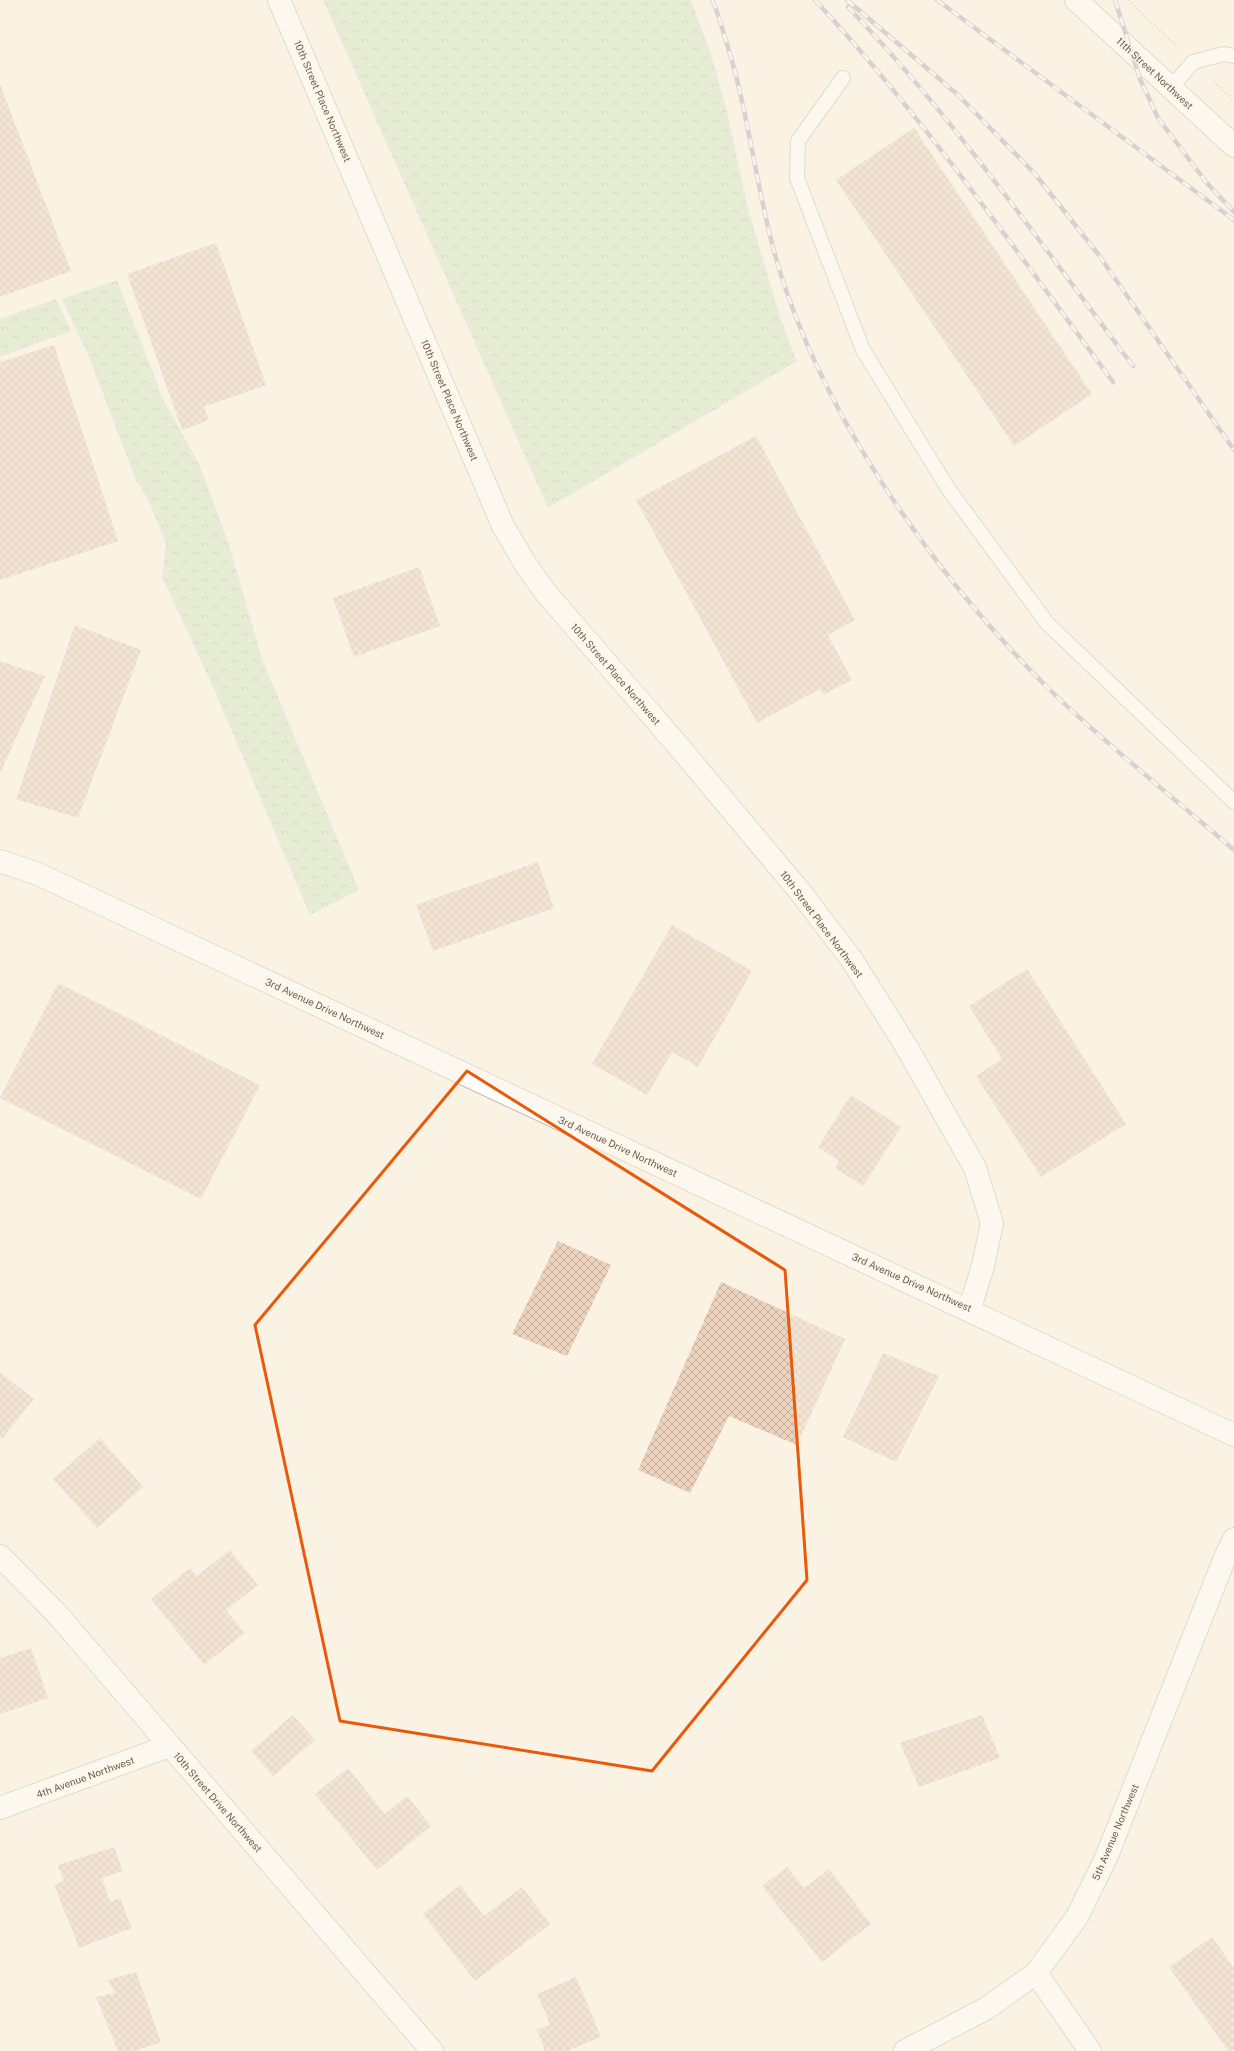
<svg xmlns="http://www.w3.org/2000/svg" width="1234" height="2051" viewBox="0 0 1234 2051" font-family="'Public Sans',sans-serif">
	<defs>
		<pattern id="forest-crowns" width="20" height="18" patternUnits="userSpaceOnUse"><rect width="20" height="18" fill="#d0e6c4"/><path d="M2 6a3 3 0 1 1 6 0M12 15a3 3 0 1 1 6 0" fill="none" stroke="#adbda1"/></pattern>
		<pattern id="building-cross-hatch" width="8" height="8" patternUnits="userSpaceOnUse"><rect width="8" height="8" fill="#edd3be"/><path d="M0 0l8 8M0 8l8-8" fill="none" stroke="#c4ae9d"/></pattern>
	</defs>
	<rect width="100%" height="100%" fill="#faf3e4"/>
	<g fill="url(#forest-crowns)">
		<polygon points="323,0 691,0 713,60 728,116 747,205 781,320 797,361 548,508"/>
		<polygon points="117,280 163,399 199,464 228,541 262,659 359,890 310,915 213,687 162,577 166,544 149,501 135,478 91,362 62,299"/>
		<polygon points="56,299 71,331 0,357 0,319"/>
	</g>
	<g fill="url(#building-cross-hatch)">
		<polygon points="0,84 71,271 0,297"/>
		<polygon points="914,128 1092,394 1014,446 836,180"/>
		<polygon points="216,243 266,385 204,407 209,420 182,430 127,274"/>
		<polygon points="54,345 118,541 0,580 0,362"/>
		<polygon points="756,436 855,620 828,635 852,680 823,695 820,689 757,723 636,500"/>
		<polygon points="419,567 440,626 354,657 333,598"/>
		<polygon points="75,625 141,650 78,818 16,799"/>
		<polygon points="0,661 45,676 0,773"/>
		<polygon points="538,862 554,908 433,951 416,905"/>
		<polygon points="672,925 752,971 698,1067 672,1052 647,1095 592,1064"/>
		<polygon points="1027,969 1126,1124 1041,1177 976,1076 1002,1059 969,1006"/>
		<polygon points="58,983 260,1085 201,1199 0,1098"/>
		<polygon points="851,1095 901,1127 863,1186 835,1168 839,1161 818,1147"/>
		<polygon points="558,1241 611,1265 567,1356 512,1334"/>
		<polygon points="721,1282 845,1339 797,1445 729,1416 690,1493 638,1470"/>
		<polygon points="883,1353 939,1376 896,1462 843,1437"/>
		<polygon points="0,1372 34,1399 2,1439 0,1437"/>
		<polygon points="100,1438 143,1487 97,1528 53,1479"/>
		<polygon points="230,1550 258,1585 226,1610 245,1633 204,1665 151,1599 190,1568 197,1576"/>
		<polygon points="31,1648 48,1698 0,1714 0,1658"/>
		<polygon points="293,1715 315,1740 273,1776 251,1751"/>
		<polygon points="982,1715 1000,1758 919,1787 900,1743"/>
		<polygon points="348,1768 385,1814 407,1796 431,1826 377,1870 315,1794"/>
		<polygon points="114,1847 123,1871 102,1878 110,1902 120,1898 132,1928 79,1948 54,1885 64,1881 58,1865"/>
		<polygon points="787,1867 804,1888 829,1869 871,1924 822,1962 762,1886"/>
		<polygon points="460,1885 484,1916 522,1887 550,1924 475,1981 423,1914"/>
		<polygon points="1212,1937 1234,1968 1234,2049 1230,2051 1228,2051 1169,1967"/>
		<polygon points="136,1972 161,2042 135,2051 118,2051 96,1997 115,1993 108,1980"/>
		<polygon points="576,1977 601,2037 568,2051 545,2051 537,2030 550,2024 537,1994"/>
	</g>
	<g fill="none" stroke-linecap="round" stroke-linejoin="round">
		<g stroke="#cabbab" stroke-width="16">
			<g id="service">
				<polyline points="843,78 798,141 797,178 863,350 949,490 1047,623 1234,802"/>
				<polyline points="1171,88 1193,62 1224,54 1234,56"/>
			</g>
		</g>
		<g stroke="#cabbab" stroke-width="24">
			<g id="minor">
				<polyline points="279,0 503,526 526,565 546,593 680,748 801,893 852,960 906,1046 975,1168 992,1223 983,1266 970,1308"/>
				<polyline points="0,1556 57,1614 432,2051"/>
				<polyline points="0,1808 169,1746"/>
				<polyline points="1036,1973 1090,2051"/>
				<polyline points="905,2051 987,2008 1036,1973 1077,1917 1106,1858 1224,1560 1234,1539"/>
			</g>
		</g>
		<g stroke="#cabbab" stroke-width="24">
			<polyline id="tertiary" points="1076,0 1234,146"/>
		</g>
		<g stroke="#cfbdac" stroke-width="24">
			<path id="secondary" d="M0 861 38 874C437 1061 837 1245 1234 1435"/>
		</g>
		<g stroke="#d2b7a1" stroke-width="2.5" stroke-dasharray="1 3" stroke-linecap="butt">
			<polyline points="1128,0 1175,45"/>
			<polyline points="1214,82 1234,101"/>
		</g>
		<use href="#service" stroke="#fff" stroke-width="14"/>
		<use href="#minor" stroke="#fff" stroke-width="22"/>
		<use href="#tertiary" stroke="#fff" stroke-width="22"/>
		<use href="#secondary" stroke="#fff" stroke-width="22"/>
		<g stroke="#b6a4c2" stroke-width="4.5">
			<g id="rail">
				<path d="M712 0C719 14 722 29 727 44 752 124 758 210 786 290 836 435 942 584 1051 691 1109 747 1173 797 1234 850"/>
				<path d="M815 0C925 119 1017 252 1113 382"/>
				<polyline points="847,0 957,94 1035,174 1098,254 1234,450"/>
				<polyline points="937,0 1234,220"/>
				<polyline points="1115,0 1140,79 1158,118 1206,182 1234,212"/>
				<path d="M848 7C954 118 1041 244 1133 366"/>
			</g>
		</g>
		<use href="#rail" stroke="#fdf7e9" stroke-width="3" stroke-dasharray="9" stroke-linecap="butt"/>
	</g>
	<path d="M0 0H1234V2051H0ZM467 1071 785 1270 807 1580 652 1771 340 1721 255 1325Z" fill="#faf3e4" fill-opacity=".55" fill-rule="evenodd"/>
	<path fill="none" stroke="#e8590c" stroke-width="3" stroke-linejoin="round" d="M467 1071 785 1270 807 1580 652 1771 340 1721 255 1325Z"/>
	<g text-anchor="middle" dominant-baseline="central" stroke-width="3" stroke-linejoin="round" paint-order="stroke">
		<g font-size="10" fill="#705b4c" stroke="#fdf7e9">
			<text transform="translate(1155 73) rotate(43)">11th Street Northwest</text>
			<text transform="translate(323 101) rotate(67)">10th Street Place Northwest</text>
			<text transform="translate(450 400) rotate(67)">10th Street Place Northwest</text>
			<text transform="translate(616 674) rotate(49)">10th Street Place Northwest</text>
			<text transform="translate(822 924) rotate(53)">10th Street Place Northwest</text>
			<text transform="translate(325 1008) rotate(25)">3rd Avenue Drive Northwest</text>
			<text transform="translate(618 1146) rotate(25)">3rd Avenue Drive Northwest</text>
			<text transform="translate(912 1282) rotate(24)">3rd Avenue Drive Northwest</text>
			<text transform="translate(85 1777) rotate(-20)">4th Avenue Northwest</text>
			<text transform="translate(218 1802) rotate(49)">10th Street Drive Northwest</text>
			<text transform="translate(1115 1832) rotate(-67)">5th Avenue Northwest</text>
		</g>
	</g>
</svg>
